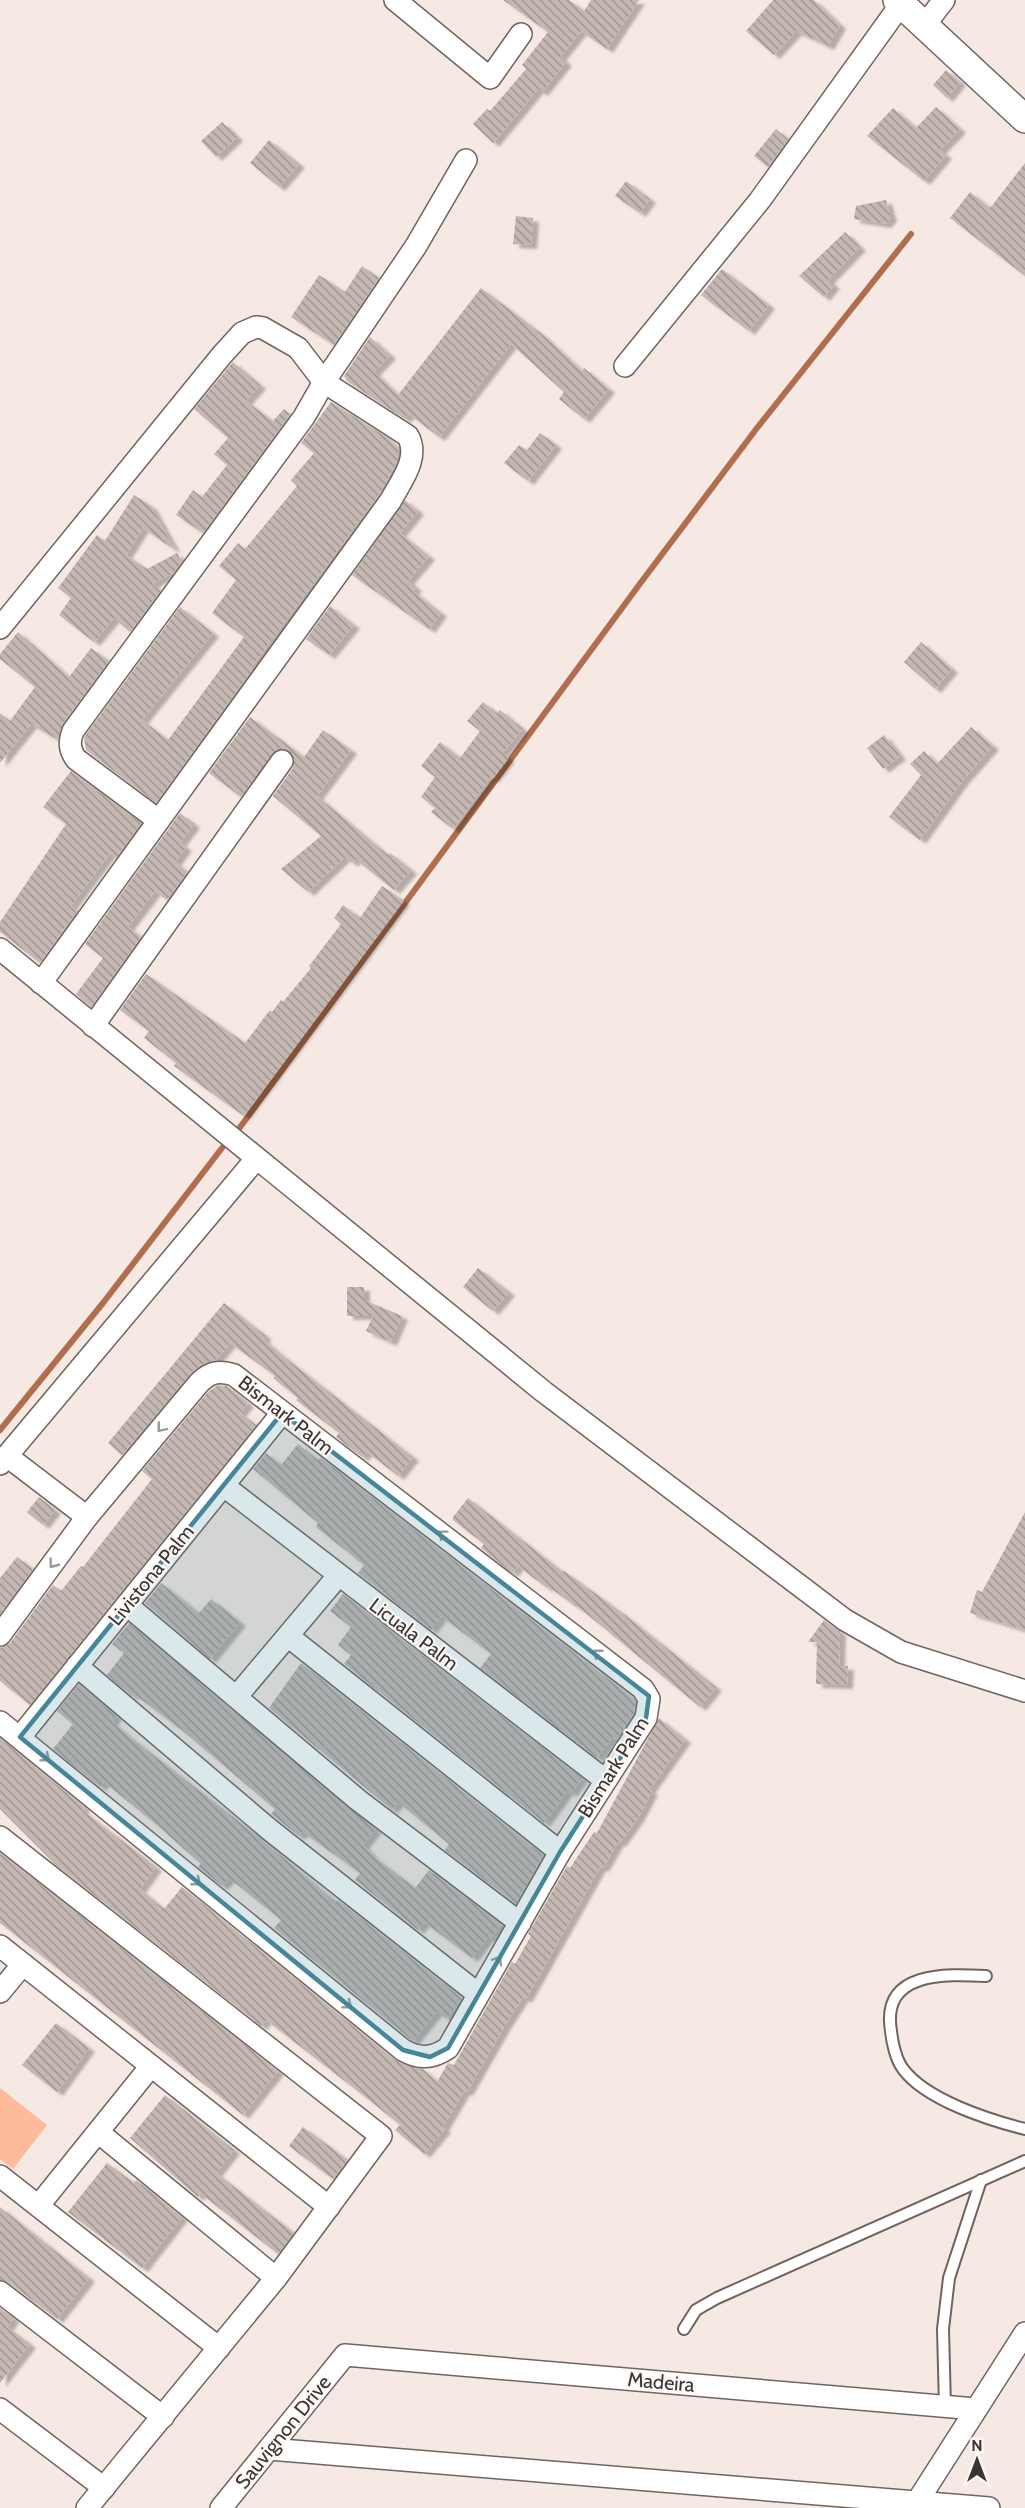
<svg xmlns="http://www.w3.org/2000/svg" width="1025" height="2508" viewBox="0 0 1025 2508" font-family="Cabin,sans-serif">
	<defs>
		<pattern id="building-back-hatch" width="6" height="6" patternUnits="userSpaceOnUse" patternTransform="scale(1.5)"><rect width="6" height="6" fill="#c4b7b2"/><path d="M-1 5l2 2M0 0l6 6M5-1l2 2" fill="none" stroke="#a09691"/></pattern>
		<filter id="shadow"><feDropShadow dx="6" dy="4" stdDeviation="1.5" flood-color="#0004"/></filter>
	</defs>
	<rect width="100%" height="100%" fill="#f6e9e3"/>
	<polygon fill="#fdbb9c" points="0,2088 47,2125 13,2169 0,2159"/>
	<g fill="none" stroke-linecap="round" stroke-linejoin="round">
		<g stroke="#b06e4f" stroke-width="6">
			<polyline points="238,1130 639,585 757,428 911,234"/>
			<polyline points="0,1430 103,1303 222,1148"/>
		</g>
	</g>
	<g fill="url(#building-back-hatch)" filter="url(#shadow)">
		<polygon points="503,0 569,0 584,11 591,0 639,0 607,49 581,31 560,57 566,62 542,92 538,89 493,143 473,124 487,109 490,111 526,69 522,65 548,32"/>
		<polygon points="773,0 814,0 840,25 828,46 796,31 774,55 746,31"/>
		<polygon points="946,70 960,82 947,98 933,85"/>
		<polygon points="936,107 960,129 940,150 946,155 924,181 867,136 893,108 916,128"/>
		<polygon points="222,122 237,137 216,157 201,141"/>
		<polygon points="776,129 788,139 768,167 754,156"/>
		<polygon points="269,140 299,164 279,187 250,163"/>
		<polygon points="1025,163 1025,276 950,218 970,192 990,208"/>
		<polygon points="626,181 650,199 640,213 615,196"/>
		<polygon points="886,200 891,218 885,224 854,219 856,206"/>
		<polygon points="516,216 533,218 531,245 513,244"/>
		<polygon points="845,232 860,247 828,280 834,285 824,297 799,276"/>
		<polygon points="362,266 379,278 334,345 291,317 319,275 345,292"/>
		<polygon points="722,269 769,305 749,331 701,295"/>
		<polygon points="481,288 543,335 582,371 584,368 609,389 584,419 559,399 564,392 511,344 439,437 409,414 405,419 347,381 344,376 370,337 390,355 374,372 398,395"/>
		<polygon points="233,362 260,385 246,401 273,421 284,409 290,414 203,533 176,515 193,490 202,497 227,465 214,454 228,438 194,409"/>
		<polygon points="331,402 388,438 399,450 396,464 380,493 250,669 252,670 156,803 86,750 84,737 180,607 213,633 142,720 168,740 244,637 212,613 236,580 219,566 238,543 245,549 297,486 291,480 314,453 301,443"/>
		<polygon points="540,433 556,445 528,481 504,463 519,445 527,450"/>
		<polygon points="134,495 151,506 175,550 143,528 126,555 147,569 177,553 182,562 173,573 152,584 160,591 130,632 114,618 94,642 59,615 71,598 58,588 97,535 105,541"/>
		<polygon points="405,500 418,511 400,533 429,556 408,581 416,587 413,591 441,613 429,629 352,575"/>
		<polygon points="330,606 354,625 329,655 306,639"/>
		<polygon points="18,632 69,677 91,648 109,661 63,723 58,740 31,724 0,763 0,713 10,721 35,687 0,659 0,654"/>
		<polygon points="921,642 952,669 935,689 904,662"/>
		<polygon points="483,702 497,713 500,710 523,729 502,753 509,758 493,779 491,777 453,829 431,812 435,808 421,797 435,777 421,766 440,742 460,758 480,731 467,721"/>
		<polygon points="250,717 304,757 323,730 351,750 317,796 388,855 390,853 411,870 394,890 355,859 352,863 345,857 308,892 281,869 321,836 273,796 293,768 293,755 284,748 276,750 241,797 209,773"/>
		<polygon points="971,727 993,746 962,781 920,840 889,817 921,775 910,764 924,751 937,764"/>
		<polygon points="884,735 900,756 883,769 867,748"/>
		<polygon points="71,771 141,823 116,858 110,853 71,906 77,911 40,963 0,932 0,922 66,824 43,807"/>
		<polygon points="180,813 194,824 180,843 186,847 175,862 187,872 167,900 155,891 128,927 141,937 91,1007 76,994 103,958 85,944"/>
		<polygon points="382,886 404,901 244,1116 174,1066 176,1063 144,1038 149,1031 120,1010 146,974 245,1043 270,1010 272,1012 281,1000 283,1002 311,968 309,966 341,924 334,918 343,905 360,918"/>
		<polygon points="478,1268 509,1292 493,1311 463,1287"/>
		<polygon points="347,1287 364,1287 364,1300 402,1316 391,1342 366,1331 373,1316 347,1316"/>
		<polygon points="224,1303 266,1336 263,1339 288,1360 413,1457 398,1476 367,1452 362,1457 336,1437 339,1433 296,1400 298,1398 273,1378 275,1376 230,1343 216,1360 201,1365 190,1374 122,1455 108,1443"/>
		<polygon points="218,1385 227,1386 248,1403 240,1413 256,1425 30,1705 0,1681 0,1648 10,1643 53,1585 61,1591 81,1566 83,1567 152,1479 142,1471 208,1392"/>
		<polygon points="298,1444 318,1460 320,1457 633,1698 636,1702 634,1713 617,1740 613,1737 597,1758 480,1668 491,1654 441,1616 431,1630 358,1573 364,1565 316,1527 318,1523 253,1469 266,1453 281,1465"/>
		<polygon points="39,1497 55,1510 43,1525 27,1512"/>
		<polygon points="468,1498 563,1572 564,1571 621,1612 716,1687 700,1707 577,1606 576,1607 548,1586 547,1588 518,1566 512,1573 481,1548 484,1544 453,1520 453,1517"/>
		<polygon points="1025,1512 1025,1630 970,1613 977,1590 982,1592"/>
		<polygon points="17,1557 33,1569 0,1614 0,1578"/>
		<polygon points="161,1583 199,1613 211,1599 240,1622 210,1659 145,1603"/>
		<polygon points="343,1594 582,1778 571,1793 568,1790 544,1823 344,1664 351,1655 338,1645 351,1627 330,1611"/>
		<polygon points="824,1620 840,1632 839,1666 848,1666 847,1685 816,1684 817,1642 808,1642"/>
		<polygon points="129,1623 376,1829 363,1845 374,1857 415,1888 429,1870 501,1924 490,1939 488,1937 472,1958 424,1922 418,1930 355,1880 360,1873 303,1832 299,1836 271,1814 275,1809 183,1731 134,1694 132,1696 107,1675 124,1653 112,1644"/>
		<polygon points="301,1663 543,1855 516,1904 445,1850 449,1844 398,1802 392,1810 269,1708"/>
		<polygon points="79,1684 116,1716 112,1722 135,1741 255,1834 336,1902 338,1900 462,1998 446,2019 437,2011 413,2041 410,2039 274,1928 281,1920 229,1878 222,1886 198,1867 201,1864 157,1825 104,1782 100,1787 53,1749 73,1724 57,1711"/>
		<polygon points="659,1718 685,1739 649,1790 652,1791 639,1816 620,1843 618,1842 603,1868 600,1867 526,1999 523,1997 505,2025 467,2092 464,2091 443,2127 445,2129 424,2154 395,2130 400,2125 368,2099 266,2020 261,2026 56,1865 0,1809 0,1738 84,1807 82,1810 156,1867 140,1889 164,1909 182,1887 395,2060 423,2069 437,2082 448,2063 454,2065 512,1962 515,1964 531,1936 528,1934 567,1866 570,1868 594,1832 597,1833"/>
		<polygon points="0,1853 278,2071 243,2115 0,1923"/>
		<polygon points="56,2023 89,2048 57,2092 22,2065"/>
		<polygon points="165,2095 234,2150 216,2173 294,2233 278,2254 200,2193 198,2197 130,2138"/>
		<polygon points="303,2127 348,2160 333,2179 289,2146"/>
		<polygon points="107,2163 134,2183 136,2180 182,2217 142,2268 68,2212"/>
		<polygon points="0,2207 89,2278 57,2319 8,2282 0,2280"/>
		<polygon points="0,2308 14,2318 7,2327 30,2344 0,2383"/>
	</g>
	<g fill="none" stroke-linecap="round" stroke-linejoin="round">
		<g stroke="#70645f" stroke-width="14">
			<g id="service">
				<path d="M986 1976C945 1974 881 1971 891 2031 892 2042 896 2060 903 2069 926 2100 989 2120 1025 2129"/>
				<polyline points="684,2329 696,2310 717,2298 1025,2161"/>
				<polyline points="945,2407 943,2329 949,2278 981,2180"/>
			</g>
		</g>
		<g stroke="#70645f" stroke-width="24">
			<g id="minor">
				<polyline points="395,0 490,78 521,34"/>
				<polyline points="923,27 944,0"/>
				<polyline points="625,366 760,200 901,4"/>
				<path d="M0 628 222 355 242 333 256 327 263 328 298 348 324 382 408 436C420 458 401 481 391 500L41 983"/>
				<path d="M158 820 76 759C69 749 69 742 73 731L304 417 324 382 416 246 466 160"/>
				<polyline points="0,949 544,1392 845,1620 901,1652 1025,1691"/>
				<polyline points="93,1026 282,761"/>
				<polyline points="7,1456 87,1517"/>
				<polyline points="0,1464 256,1159"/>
				<polyline points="224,1486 605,1780"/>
				<polyline points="127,1605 358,1800 520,1923"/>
				<path d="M0 1635 87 1517 199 1383C210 1372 219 1370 234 1375L643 1689 649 1699 646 1718 560 1852 448 2048C432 2059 419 2059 403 2050L0 1722"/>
				<polyline points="288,1636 560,1852"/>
				<polyline points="77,1666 270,1830 478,1994"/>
				<polyline points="237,1696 338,1576"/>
				<polyline points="20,1737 282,1413"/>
				<polyline points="0,1837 381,2136 276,2278 87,2508"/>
				<polyline points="0,1946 329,2207"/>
				<polyline points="0,1992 23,1964"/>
				<polyline points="98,2132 276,2278"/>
				<polyline points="0,2176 219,2348"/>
				<polyline points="39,2205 151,2066"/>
				<polyline points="0,2292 163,2417"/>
				<polyline points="0,2409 104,2488"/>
				<polyline points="269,2449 989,2508"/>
				<polyline points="917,2502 1025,2333"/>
				<polyline points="221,2508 345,2355 976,2409"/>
			</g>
		</g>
		<g stroke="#70645f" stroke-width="30">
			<polyline id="tertiary" points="897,0 1025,119"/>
		</g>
		<use href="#service" stroke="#fff" stroke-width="10"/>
		<use href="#minor" stroke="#fff" stroke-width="21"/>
		<use href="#tertiary" stroke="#fff" stroke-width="27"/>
	</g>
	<defs><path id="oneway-chevron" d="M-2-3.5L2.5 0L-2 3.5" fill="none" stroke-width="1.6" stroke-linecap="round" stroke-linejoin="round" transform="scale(1.5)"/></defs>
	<g stroke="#9c9a98">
		<use href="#oneway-chevron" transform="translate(161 1428) rotate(130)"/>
		<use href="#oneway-chevron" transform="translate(442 1534) rotate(-143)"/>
		<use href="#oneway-chevron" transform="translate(53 1564) rotate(127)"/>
		<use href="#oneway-chevron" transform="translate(597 1653) rotate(-142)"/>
		<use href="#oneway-chevron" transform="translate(46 1758) rotate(39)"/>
		<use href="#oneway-chevron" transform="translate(197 1882) rotate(39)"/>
		<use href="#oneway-chevron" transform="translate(498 1960) rotate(-59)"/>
		<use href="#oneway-chevron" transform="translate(348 2005) rotate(39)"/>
	</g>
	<path fill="#458699" fill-opacity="0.2" stroke="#458699" stroke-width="4.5" stroke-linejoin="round" d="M282 1413 649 1696 646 1718 560 1852 448 2048 430 2057 403 2050 20 1737Z"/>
	<g text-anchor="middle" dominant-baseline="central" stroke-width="4.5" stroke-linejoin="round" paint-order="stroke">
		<g font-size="20" fill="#3a3432" stroke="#fdf8f5">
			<text transform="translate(286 1415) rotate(38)">Bismark Palm</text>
			<text transform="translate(151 1575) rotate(-51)">Livistona Palm</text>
			<text transform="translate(414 1634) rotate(37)">Licuala Palm</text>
			<text transform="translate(613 1767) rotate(-58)">Bismark Palm</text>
			<text transform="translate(661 2382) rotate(5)">Madeira</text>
			<text transform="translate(283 2432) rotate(-51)">Sauvignon Drive</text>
		</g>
	</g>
	<g transform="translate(977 2460)" stroke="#fdf8f5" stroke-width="4.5" paint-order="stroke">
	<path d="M0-4.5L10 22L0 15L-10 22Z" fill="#3a3432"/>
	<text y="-9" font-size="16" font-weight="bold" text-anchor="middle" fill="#3a3432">N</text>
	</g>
</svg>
